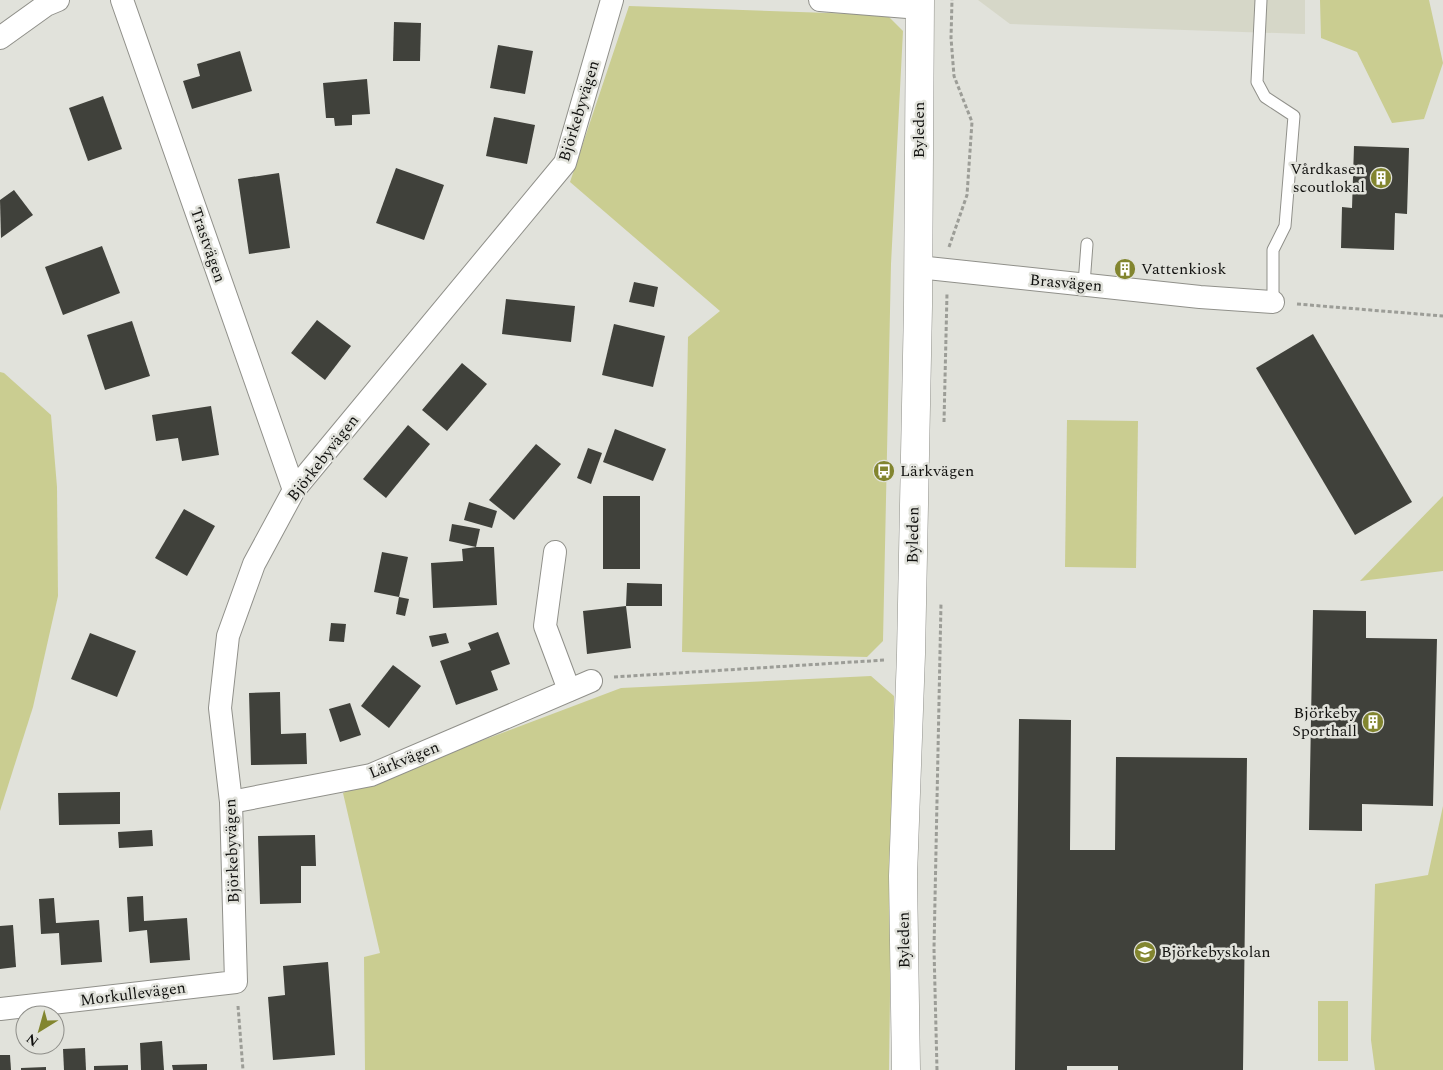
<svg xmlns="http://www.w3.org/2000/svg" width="1443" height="1070" viewBox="0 0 1443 1070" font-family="Spectral,serif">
	<rect width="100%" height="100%" fill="#e1e2db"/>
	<polygon fill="#d6d7c8" points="978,0 1305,0 1305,34 1010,24"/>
	<g fill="#cacd91">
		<polygon points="1320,0 1429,0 1443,63 1424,119 1392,123 1357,52 1321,38"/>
		<polygon points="629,6 887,15 903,31 891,264 883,641 867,657 682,652 688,337 720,311 570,182"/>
		<polygon points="0,372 4,373 51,415 57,487 58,596 33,707 0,811"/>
		<polygon points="1067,420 1138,421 1136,568 1065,567"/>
		<polygon points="1443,496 1443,571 1360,581"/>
		<polygon points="871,676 894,696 889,1070 365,1070 364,957 380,953 343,793 621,688"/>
		<polygon points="1443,806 1443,1070 1375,1070 1371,1040 1375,884 1428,875"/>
		<rect x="1318" y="1001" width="30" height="60"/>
	</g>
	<g fill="#40413b">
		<polygon points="394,22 421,23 420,61 393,61"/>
		<polygon points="498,45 533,51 525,94 490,88"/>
		<polygon points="240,51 252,91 192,109 183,81 200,76 197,64"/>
		<polygon points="367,79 370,114 352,115 352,125 335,126 334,118 326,118 323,83"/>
		<polygon points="103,96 122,149 88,161 69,108"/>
		<polygon points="494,117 535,125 527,164 486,156"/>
		<polygon points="1354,146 1409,148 1407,214 1395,213 1394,250 1341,248 1342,207 1352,208"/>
		<polygon points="396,168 444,185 424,240 376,223"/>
		<polygon points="279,173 290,248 249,254 238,179"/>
		<polygon points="14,190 33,215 1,238 0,200"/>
		<polygon points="102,246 120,293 63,315 45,267"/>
		<polygon points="1120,263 1132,265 1130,275 1118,273"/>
		<polygon points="634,282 658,287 654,307 629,302"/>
		<polygon points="506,299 575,306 571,342 502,334"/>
		<polygon points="317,320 351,346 325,380 291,353"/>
		<polygon points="132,321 150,376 105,390 87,335"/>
		<polygon points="614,324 665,336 653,387 602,375"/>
		<polygon points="1313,334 1412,502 1355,535 1256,368"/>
		<polygon points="462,363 487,384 447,431 422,410"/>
		<polygon points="211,406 219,455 182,461 178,438 156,441 152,415"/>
		<polygon points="408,425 430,444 386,498 363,479"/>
		<polygon points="615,429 666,449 653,481 603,462"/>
		<polygon points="536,444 561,464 514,520 489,500"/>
		<polygon points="588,448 602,453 591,484 577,478"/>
		<rect x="603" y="496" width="37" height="73"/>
		<polygon points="469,502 497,511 492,528 464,520"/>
		<polygon points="184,509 215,526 187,576 155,558"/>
		<polygon points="452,524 480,529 476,547 449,541"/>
		<polygon points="476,547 494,547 497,605 433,608 431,563 463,561 462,549"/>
		<polygon points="382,552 408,557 399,597 374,592"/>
		<polygon points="627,583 662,584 662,606 626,606 631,648 587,654 583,611 626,606"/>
		<polygon points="399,597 409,599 405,616 396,614"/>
		<polygon points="1313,610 1366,611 1366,638 1437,639 1433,806 1362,804 1362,831 1309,830"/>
		<polygon points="331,623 346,624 344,642 329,641"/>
		<polygon points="498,632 510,664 491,671 498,690 456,705 440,661 471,650 468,643"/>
		<polygon points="90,633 136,651 117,697 71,679"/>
		<polygon points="446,633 449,643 432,647 429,636"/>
		<polygon points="393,665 421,686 389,728 361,706"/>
		<polygon points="280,692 281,734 306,733 307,764 251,765 249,693"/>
		<polygon points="350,703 361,735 340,742 329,709"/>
		<polygon points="1019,719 1071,720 1070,850 1115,850 1116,757 1247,758 1243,1070 1118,1070 1118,1066 1067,1066 1067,1070 1015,1070"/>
		<polygon points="120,792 120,824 59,825 58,793"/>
		<polygon points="152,830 153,846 119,848 118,832"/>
		<polygon points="315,835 316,866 301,866 301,903 260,904 258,836"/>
		<polygon points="143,896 144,921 187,918 190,960 150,963 147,930 129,932 127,897"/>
		<polygon points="54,898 56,923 99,920 102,962 61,965 59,933 41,934 39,899"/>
		<polygon points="13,925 16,967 0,969 0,926"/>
		<polygon points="328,962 335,1055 273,1060 268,997 285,995 283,966"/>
		<polygon points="162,1041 164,1070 141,1070 140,1043"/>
		<polygon points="85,1048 86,1070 64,1070 63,1049"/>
		<polygon points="0,1055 10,1055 11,1070 0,1070"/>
		<polygon points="207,1064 207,1070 173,1070 172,1065"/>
		<polygon points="128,1065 128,1070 94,1070 94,1066"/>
		<polygon points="46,1067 46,1070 21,1070 21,1068"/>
	</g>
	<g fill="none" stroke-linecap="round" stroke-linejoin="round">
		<g stroke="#90908a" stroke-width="13">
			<g id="lane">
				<polyline points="1261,0 1257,82 1265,97 1294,116 1285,226 1273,250 1273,302"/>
				<polyline points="1084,284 1087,244"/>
			</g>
		</g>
		<g stroke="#90908a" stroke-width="24">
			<g id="street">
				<polyline points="122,0 294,490"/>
				<polyline points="820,0 920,8"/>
				<polyline points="0,38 46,5 58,0"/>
				<polyline points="918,267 1200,297 1273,302"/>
				<polyline points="555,552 545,626 569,690"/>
				<polyline points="231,802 371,775 591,681"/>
				<polyline points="0,1009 236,982 231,802 220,708 228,636 254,564 294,490 565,163 612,0"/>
			</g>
		</g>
		<g stroke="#90908a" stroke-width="29">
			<polyline id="secondary" points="906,1070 903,876 911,654 918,306 920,0"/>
		</g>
		<g stroke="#9c9d97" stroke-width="3" stroke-dasharray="4 2.5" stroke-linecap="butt">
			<polyline points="949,247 967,195 972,122 954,76 951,38 952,0"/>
			<polyline points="1297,304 1443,316"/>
			<polyline points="944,422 947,293"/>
			<polyline points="614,677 885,660"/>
			<polyline points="238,1006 243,1070"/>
			<polyline points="937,1070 934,949 941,603"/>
		</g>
		<use href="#lane" stroke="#fff" stroke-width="11"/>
		<use href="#street" stroke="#fff" stroke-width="22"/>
		<use href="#secondary" stroke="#fff" stroke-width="28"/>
	</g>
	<defs>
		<g id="building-disc" transform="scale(1.125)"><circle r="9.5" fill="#82852f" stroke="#e1e2db"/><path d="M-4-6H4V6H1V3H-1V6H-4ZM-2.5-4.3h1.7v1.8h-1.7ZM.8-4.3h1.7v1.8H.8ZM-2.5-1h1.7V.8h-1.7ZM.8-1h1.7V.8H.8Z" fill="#fff"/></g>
		<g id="bus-disc" transform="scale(1.125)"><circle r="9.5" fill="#82852f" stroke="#e1e2db"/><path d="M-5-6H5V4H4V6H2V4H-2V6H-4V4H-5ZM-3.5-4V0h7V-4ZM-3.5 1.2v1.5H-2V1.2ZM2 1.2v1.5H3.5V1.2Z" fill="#fff"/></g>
		<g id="school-disc" transform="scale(1.125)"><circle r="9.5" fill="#82852f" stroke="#e1e2db"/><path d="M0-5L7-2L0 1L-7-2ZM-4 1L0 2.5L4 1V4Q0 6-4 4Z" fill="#fff"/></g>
	</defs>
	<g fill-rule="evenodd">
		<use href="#building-disc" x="1381" y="178"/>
		<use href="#building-disc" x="1125" y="269"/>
		<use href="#bus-disc" x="884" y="471"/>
		<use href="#building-disc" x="1373" y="722"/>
		<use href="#school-disc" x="1145" y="952"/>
	</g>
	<g text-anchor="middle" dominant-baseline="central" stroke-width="5" stroke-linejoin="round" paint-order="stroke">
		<g font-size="16" fill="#11110f" stroke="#e1e2db">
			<text transform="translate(579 111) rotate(-73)">Björkebyvägen</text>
			<text transform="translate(919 130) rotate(-90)">Byleden</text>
			<text transform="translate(208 245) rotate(71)">Trastvägen</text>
			<text transform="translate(1066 283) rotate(5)">Brasvägen</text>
			<text transform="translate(323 458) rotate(-52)">Björkebyvägen</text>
			<text transform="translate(913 535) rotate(-89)">Byleden</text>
			<text transform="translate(404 760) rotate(-22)">Lärkvägen</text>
			<text transform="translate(232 851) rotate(-92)">Björkebyvägen</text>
			<text transform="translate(904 940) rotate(-91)">Byleden</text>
			<text transform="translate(133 994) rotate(-7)">Morkullevägen</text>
		</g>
		<g font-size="16" fill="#11110f" stroke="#e1e2db" text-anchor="start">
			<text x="1365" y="169" text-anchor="end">Vårdkasen<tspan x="1365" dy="18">scoutlokal</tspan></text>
			<text x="1141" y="269">Vattenkiosk</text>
			<text x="900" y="471">Lärkvägen</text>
			<text x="1357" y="713" text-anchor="end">Björkeby<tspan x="1357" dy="18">Sporthall</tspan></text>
			<text x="1161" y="952">Björkebyskolan</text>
		</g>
	</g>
	<g transform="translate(40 1030) rotate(217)"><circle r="24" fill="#e1e2db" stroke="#8e8e89"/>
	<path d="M0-4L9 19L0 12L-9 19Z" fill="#82852f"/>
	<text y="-8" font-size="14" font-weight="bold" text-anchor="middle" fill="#11110f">N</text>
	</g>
</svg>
